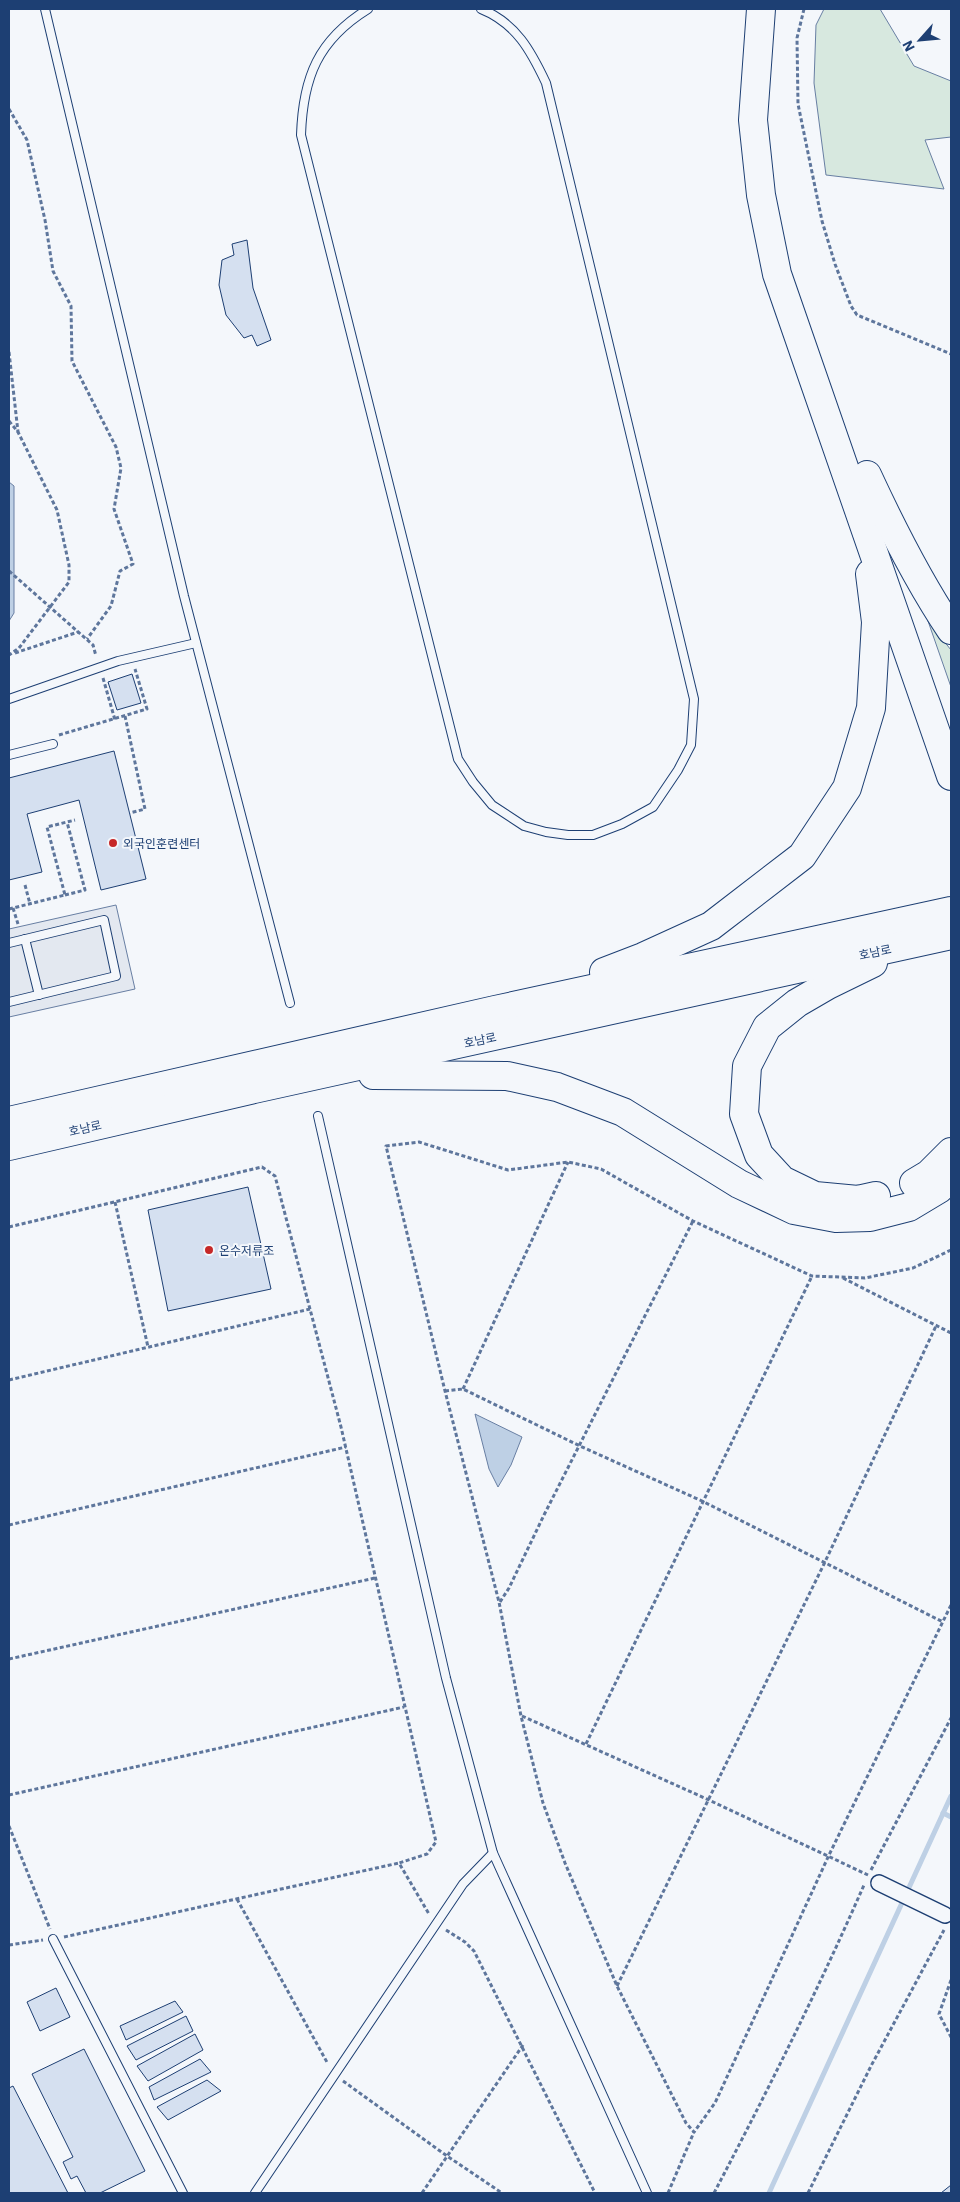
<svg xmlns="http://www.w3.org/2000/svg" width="960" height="2202" viewBox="0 0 960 2202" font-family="'IBM Plex Sans','Noto Sans KR',sans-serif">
	<rect width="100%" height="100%" fill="#f4f7fb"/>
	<g fill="#d7e8df" stroke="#687fa3">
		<polygon points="824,9 880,9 914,66 951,81 951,137 925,140 944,189 826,175 814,83 816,25"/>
		<polygon points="928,621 951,650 951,687"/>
	</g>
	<polygon fill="#e3e8f0" stroke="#687fa3" points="116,905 135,989 9,1017 9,929"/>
	<g fill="#bed0e5" stroke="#687fa3">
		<polygon points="9,482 14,486 14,613 9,621"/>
		<polygon points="475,1414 522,1437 511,1465 498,1487 489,1469"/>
	</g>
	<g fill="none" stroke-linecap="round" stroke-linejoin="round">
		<g stroke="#bed0e5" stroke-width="5">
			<polyline points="943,1813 951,1817"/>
			<polyline points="769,2193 951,1796"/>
		</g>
	</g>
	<g fill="#d5e0f0" stroke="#1d3f73">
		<polygon points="247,240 253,288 271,340 257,346 252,335 244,338 226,315 219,285 222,260 234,255 232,244"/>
		<polygon points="132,674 141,703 117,710 108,682"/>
		<polygon points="114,751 146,879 101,890 79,800 27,814 42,872 9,880 9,778"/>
		<polygon points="248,1187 271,1289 168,1311 148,1210"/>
		<polygon points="56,1988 70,2017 40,2031 27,2002"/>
		<polygon points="175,2001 183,2012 126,2040 120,2026"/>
		<polygon points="186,2016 193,2031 136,2060 127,2046"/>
		<polygon points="195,2034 203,2050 148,2081 137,2066"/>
		<polygon points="84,2049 145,2171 100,2193 86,2193 77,2176 71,2179 63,2162 73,2157 32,2074"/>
		<polygon points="200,2059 211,2072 154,2100 149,2087"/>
		<polygon points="207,2080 221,2091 168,2120 157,2107"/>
		<polygon points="13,2086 68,2193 9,2193 9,2088"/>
		<polygon points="951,2185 951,2193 941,2193"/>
	</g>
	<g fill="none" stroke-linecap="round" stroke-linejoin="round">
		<g stroke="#1d3f73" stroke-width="10">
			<g id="lane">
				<polyline points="45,9 184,596 290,1003"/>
				<path d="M368 9C318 40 303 77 301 135L458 759 473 782 492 805 524 826 546 832 568 835H593L622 824 653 807 678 770 691 745 694 699 546 83C531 51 516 23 481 9"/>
				<polyline points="9,699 118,661 196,643"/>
				<polyline points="9,755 53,744"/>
				<polyline points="25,939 39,995"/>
				<polyline points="9,943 104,920 116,976 9,1002"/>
				<polyline points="318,1116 446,1678 493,1853 647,2193"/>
				<polyline points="53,1939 183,2193"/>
				<polyline points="255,2193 463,1884 493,1853"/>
			</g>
		</g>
		<g stroke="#1d3f73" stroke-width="18">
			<polyline id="street" points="879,1883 945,1915"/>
		</g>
		<g stroke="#1d3f73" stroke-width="30">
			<g id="highway">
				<polyline points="761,9 753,120 761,195 777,274 951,776"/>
				<path d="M867 475C892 529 918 581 951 630"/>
				<polyline points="873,963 828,985 797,1003 767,1027 747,1066 744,1114 759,1155 782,1180 815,1196 858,1200 876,1196"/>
				<polyline points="604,972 643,957 711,926 802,856 847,788 871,708 876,622 870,574"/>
				<polyline points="373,1075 507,1076 557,1087 623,1112 739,1184 794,1210 836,1218 870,1217 909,1207 939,1189 951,1178"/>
				<polyline points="9,1121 495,1010 951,911"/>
				<polyline points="9,1146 254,1089 951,935"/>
				<polyline points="914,1183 929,1174 951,1152"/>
			</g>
		</g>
		<g stroke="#5e769c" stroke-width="3" stroke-dasharray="4 2.5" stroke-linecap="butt">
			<polyline points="804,9 797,38 798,104 822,221 835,264 851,306 857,315 951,354"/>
			<polyline points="9,109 27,140 45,220 53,271 71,306 72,361 116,447 121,468 114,509 133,564 120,571 111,606 87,639"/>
			<polyline points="9,352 18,432"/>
			<polyline points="9,421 18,432 57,510 69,565 69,582 19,648 9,655"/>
			<polyline points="9,571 93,645 96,656"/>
			<polyline points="15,653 78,632"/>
			<polyline points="103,678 115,720"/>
			<polyline points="125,716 145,809 130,813"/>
			<polyline points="59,735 147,709 135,669"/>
			<polyline points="25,885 30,904"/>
			<polyline points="65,895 85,890 67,822"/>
			<polyline points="13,908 18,924"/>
			<polyline points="9,909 65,895 47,827 75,820"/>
			<polyline points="115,1202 148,1347"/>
			<polyline points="9,1227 262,1167 275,1176 341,1427 436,1842 427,1854 399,1863 429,1914"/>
			<polyline points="951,1250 913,1268 865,1278 812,1276 693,1221 601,1169 568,1162 508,1170 419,1142 386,1146 445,1391 499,1602 521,1716 543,1803 565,1863 617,1986 686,2123 694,2132 715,2103 829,1855 951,1605"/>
			<polyline points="843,1278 951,1333"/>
			<polyline points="9,1380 310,1309"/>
			<polyline points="463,1389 568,1162"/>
			<polyline points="445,1391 463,1389 580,1446 702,1501 943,1622"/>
			<polyline points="9,1525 346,1447"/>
			<polyline points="500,1602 509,1588 544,1515 693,1221"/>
			<polyline points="9,1659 375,1578"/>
			<polyline points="522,1716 709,1800 868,1875"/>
			<polyline points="586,1744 812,1276"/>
			<polyline points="9,1795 404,1707"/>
			<polyline points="9,1826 50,1929"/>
			<polyline points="871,1870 951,1718"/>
			<polyline points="237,1899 328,2064"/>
			<polyline points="446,1930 465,1942 474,1951 595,2193"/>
			<polyline points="64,1937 399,1863"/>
			<polyline points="9,1945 43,1940"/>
			<polyline points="951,1980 939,2014 951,2037"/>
			<polyline points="617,1986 824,1564 936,1326"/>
			<polyline points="343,2081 447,2156 502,2193"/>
			<polyline points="422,2193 523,2045"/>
			<polyline points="668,2193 694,2132"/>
			<path d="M714 2193C767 2092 818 1990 864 1885"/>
			<polyline points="808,2193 871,2066 944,1930"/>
		</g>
		<use href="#lane" stroke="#f4f7fb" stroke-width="8"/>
		<use href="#street" stroke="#f4f7fb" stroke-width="15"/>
		<use href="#highway" stroke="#f4f7fb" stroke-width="28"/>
	</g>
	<g fill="#c62828" stroke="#f4f7fb" stroke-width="2">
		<circle cx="113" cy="843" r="5"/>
		<circle cx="209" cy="1250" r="5"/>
	</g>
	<g text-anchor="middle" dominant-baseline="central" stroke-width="4" stroke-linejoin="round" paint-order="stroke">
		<g font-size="12" fill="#1d3f73" stroke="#f4f7fb" text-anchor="start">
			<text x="123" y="843">외국인훈련센터</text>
			<text x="219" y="1250">온수저류조</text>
		</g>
		<g font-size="12" fill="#1d3f73" stroke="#f4f7fb">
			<text transform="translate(875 952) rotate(-12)">호남로</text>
			<text transform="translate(480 1040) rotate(-12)">호남로</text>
			<text transform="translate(85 1128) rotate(-13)">호남로</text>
		</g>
	</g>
	<rect width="960" height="2202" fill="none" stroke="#1d3f73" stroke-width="20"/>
	<g transform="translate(920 40) rotate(243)" stroke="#f4f7fb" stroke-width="4" paint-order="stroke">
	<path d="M0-4L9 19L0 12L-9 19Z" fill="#1d3f73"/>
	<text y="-8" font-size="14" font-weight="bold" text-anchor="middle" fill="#1d3f73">N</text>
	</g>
</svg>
